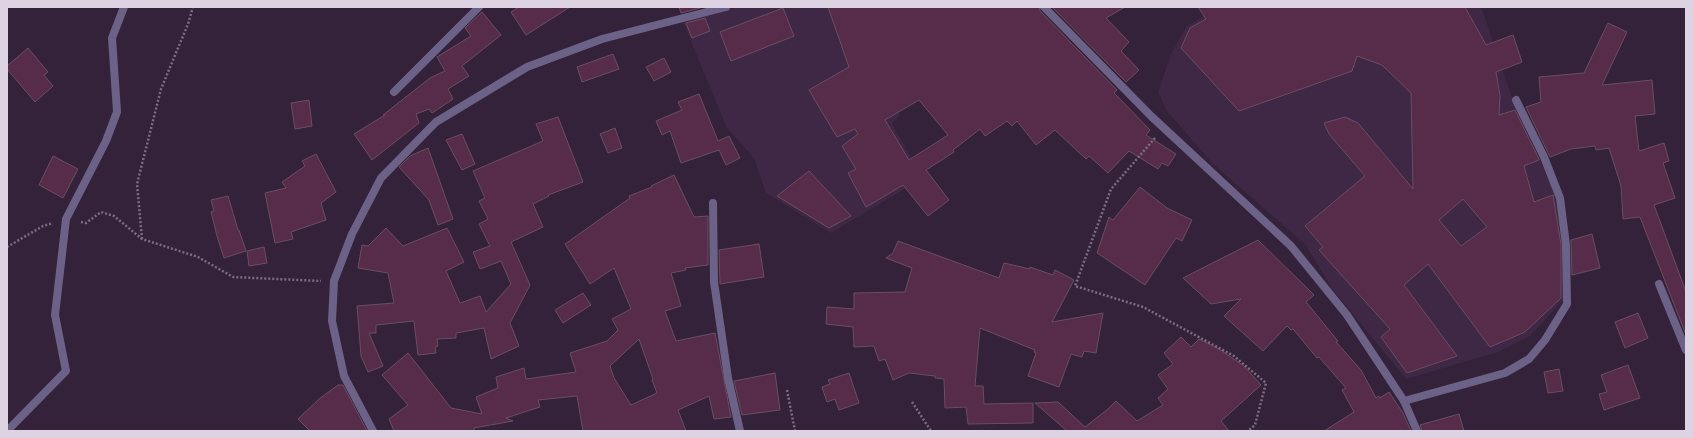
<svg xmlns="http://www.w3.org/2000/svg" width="1693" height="438" viewBox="0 0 1693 438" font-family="'Playfair Display',serif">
	<rect width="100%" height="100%" fill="#332239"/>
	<g fill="#3e2845">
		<polygon points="739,7 857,7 873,60 900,115 892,124 923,178 831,233 766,193 754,158 727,128 683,22"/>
		<polygon points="1218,7 1478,7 1482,9 1511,95 1555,194 1564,248 1565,298 1530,336 1498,352 1406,379 1333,290 1305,244 1213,164 1167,111 1158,92 1171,54 1186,27"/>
	</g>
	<g fill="#562c4a" stroke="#6a4e61" fill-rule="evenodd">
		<polygon points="519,7 570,7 526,35 511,12"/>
		<polygon points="679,7 700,7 700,8 681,13"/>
		<path d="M828 7H1039L1040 11 1117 90 1114 93 1150 130 1146 135 1176 154 1168 166 1162 163 1158 169 1129 151 1108 173 1089 156 1086 159 1055 130 1036 145 1017 121 1012 126 1007 121 985 136 980 129 953 150 954 152 926 170 949 200 928 216 903 185 866 207 848 173 856 169 842 146 858 134 855 129 837 137 809 90 849 67ZM919 100 948 135 909 160 885 120Z"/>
		<polygon points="1052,7 1125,7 1106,18 1129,42 1121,51 1139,70 1126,82"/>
		<path d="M1198 7H1465L1486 45 1513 35 1522 62 1496 72 1500 96 1499 115 1515 110 1539 159V160L1524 166 1534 202 1553 195 1561 245V298L1525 332 1490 347 1428 264 1404 285 1457 356 1407 373 1381 337 1390 329 1319 250 1323 247 1305 226 1365 176 1329 134 1324 123 1345 117 1358 123 1413 189 1411 93 1382 65 1357 56 1352 71 1239 111 1181 48 1190 28 1206 19ZM1463 199 1487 227 1461 246 1439 220Z"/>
		<polygon points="783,8 794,36 731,61 720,32"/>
		<polygon points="482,12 501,35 462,66 469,76 448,89 453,99 432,113 429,109 416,114 419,123 372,160 354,134 385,115 383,115 430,78 445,71 437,57 471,36 465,28"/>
		<polygon points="705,18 710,31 692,38 686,23"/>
		<polygon points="1608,23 1627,32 1602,85 1652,80 1655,114 1635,116 1639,151 1664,143 1669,161 1663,163 1675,198 1654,205 1686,292 1686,335 1640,217 1623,219 1621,186 1609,148 1596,150 1595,146 1571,149 1550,157 1526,107 1541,102 1539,77 1584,73"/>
		<polygon points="28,48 48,72 44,75 53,86 35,102 7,69 7,66"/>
		<polygon points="613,54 619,69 582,82 577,67"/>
		<polygon points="664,58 671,72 654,81 646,67"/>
		<polygon points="699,94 718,141 729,136 740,158 726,165 719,150 681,163 670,131 662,135 656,121 682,110 678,102"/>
		<polygon points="309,100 312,126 295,129 291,103"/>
		<polygon points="558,117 583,182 548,195 549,196 533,204 543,227 511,242 530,285 510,323 519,346 491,359 484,328 456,333 456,338 437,339 438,346 435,347 436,353 418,355 414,321 376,325 376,333 369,333 383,366 368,372 361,356 357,306 394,303 388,273 358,268 362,245 368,246 386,228 403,246 447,228 464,262 446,271 460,303 480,296 486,312 511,284 501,261 480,269 473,252 490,246 479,224 488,219 479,201 485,198 473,171 543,141 536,124"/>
		<polygon points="615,128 622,148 608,153 600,134"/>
		<polygon points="462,134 475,164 462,170 446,140"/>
		<polygon points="428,148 453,219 438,225 429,200 399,167 410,156"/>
		<polygon points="316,154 336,192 321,203 326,220 291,232 293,239 275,243 265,193 286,188 282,182 305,166 302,161"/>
		<polygon points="53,156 78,169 63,198 39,185"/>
		<polygon points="809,171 851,216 829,228 777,196"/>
		<path d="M674 175 694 217 708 216V265L685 268 686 270 671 273 681 306 665 311 676 341 715 333 731 417 714 419 709 396 678 410 686 431H583L577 396 538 400 540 407 506 418 513 421 474 428V431H394L389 419 408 405 382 375 408 353 451 408 482 414 476 397 498 388 496 377 524 368 526 379 576 372 570 353 607 341 618 330 612 319 631 309 614 268 590 284 565 244 630 198 629 196 652 187 651 186ZM639 339 653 379 652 380 657 393 631 405 614 378 610 366Z"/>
		<polygon points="1140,187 1167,208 1192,220 1182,241 1176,238 1145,285 1097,253 1109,217 1113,220"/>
		<polygon points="228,196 238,230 239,230 246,251 224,258 217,236 211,212 214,211 211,200"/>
		<polygon points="1592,234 1600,268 1572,275 1571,240"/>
		<polygon points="1258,240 1314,295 1306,302 1338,341 1336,342 1361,370 1376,398 1379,396 1380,398 1389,392 1403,413 1411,431 1324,431 1354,412 1342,390 1346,388 1319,357 1317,358 1293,329 1291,330 1287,326 1263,351 1224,316 1241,299 1211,304 1183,278"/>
		<polygon points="898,241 999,278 1004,263 1030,269 1030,267 1053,275 1055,270 1074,280 1052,322 1103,313 1096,353 1084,351 1082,357 1071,354 1059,387 1028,376 1036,353 1034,352 1035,350 980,328 975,386 983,386 984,404 1033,403 1033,423 968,424 966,407 945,408 944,379 935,378 935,376 909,373 893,380 885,359 879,361 874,346 854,347 853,327 826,324 827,307 854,309 854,293 905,292 912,268 886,258 893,253"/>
		<polygon points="759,244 764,277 720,284 719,250"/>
		<polygon points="264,247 267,263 249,266 247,251"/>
		<polygon points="583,293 591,305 563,323 555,310"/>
		<polygon points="1638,313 1648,338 1625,348 1615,322"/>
		<polygon points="1181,337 1191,347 1199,339 1219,349 1244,366 1261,385 1221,421 1229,431 1067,431 1035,403 1058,402 1085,427 1108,409 1116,401 1137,421 1163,405 1158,398 1168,389 1158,375 1173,364 1164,353"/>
		<polygon points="1628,365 1640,398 1604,410 1599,394 1607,392 1601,375"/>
		<polygon points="1559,369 1563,391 1548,393 1544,372"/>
		<polygon points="775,373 780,410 742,415 734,381"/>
		<polygon points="849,373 859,403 839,410 835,399 827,402 822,387 830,384 828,380"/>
		<polygon points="338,385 343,385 367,431 310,431 298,419 319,399"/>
		<polygon points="1459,414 1464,431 1422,431 1420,425"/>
	</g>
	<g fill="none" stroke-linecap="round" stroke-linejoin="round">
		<g stroke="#7c6d81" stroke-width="2.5" stroke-dasharray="2 2" stroke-linecap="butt">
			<polyline points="1155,138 1111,189 1075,286 1143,307 1234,356 1266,383 1255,425 1248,431"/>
			<polyline points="81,222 86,223 101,212 114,216 142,239 198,257 233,277 321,281"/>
			<polyline points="142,239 137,184 161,89 188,24 193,7"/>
			<polyline points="7,247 43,226 53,223"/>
			<polyline points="787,390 795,431"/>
			<polyline points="912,402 931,431"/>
		</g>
		<g stroke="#6c6288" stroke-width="8">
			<polyline points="1044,7 1151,116 1291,246 1347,315 1404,401 1417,431"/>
			<polyline points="394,92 479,7"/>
			<polyline points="713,203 714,282 728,378 740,431"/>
			<polyline points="1659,284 1686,350"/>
			<polyline points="1404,401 1505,373 1529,359 1545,340 1567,304 1566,245 1560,198 1544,157 1516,100"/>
			<polyline points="7,431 66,371 55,315 66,219 106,141 117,112 112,38 124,7"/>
		</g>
		<polyline stroke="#6c6288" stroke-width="8" points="373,431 344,376 332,321 334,281 352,234 381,178 436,122 527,67 602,39 726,7"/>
	</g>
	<rect width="1693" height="438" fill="none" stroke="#ded3e2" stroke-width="16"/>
</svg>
